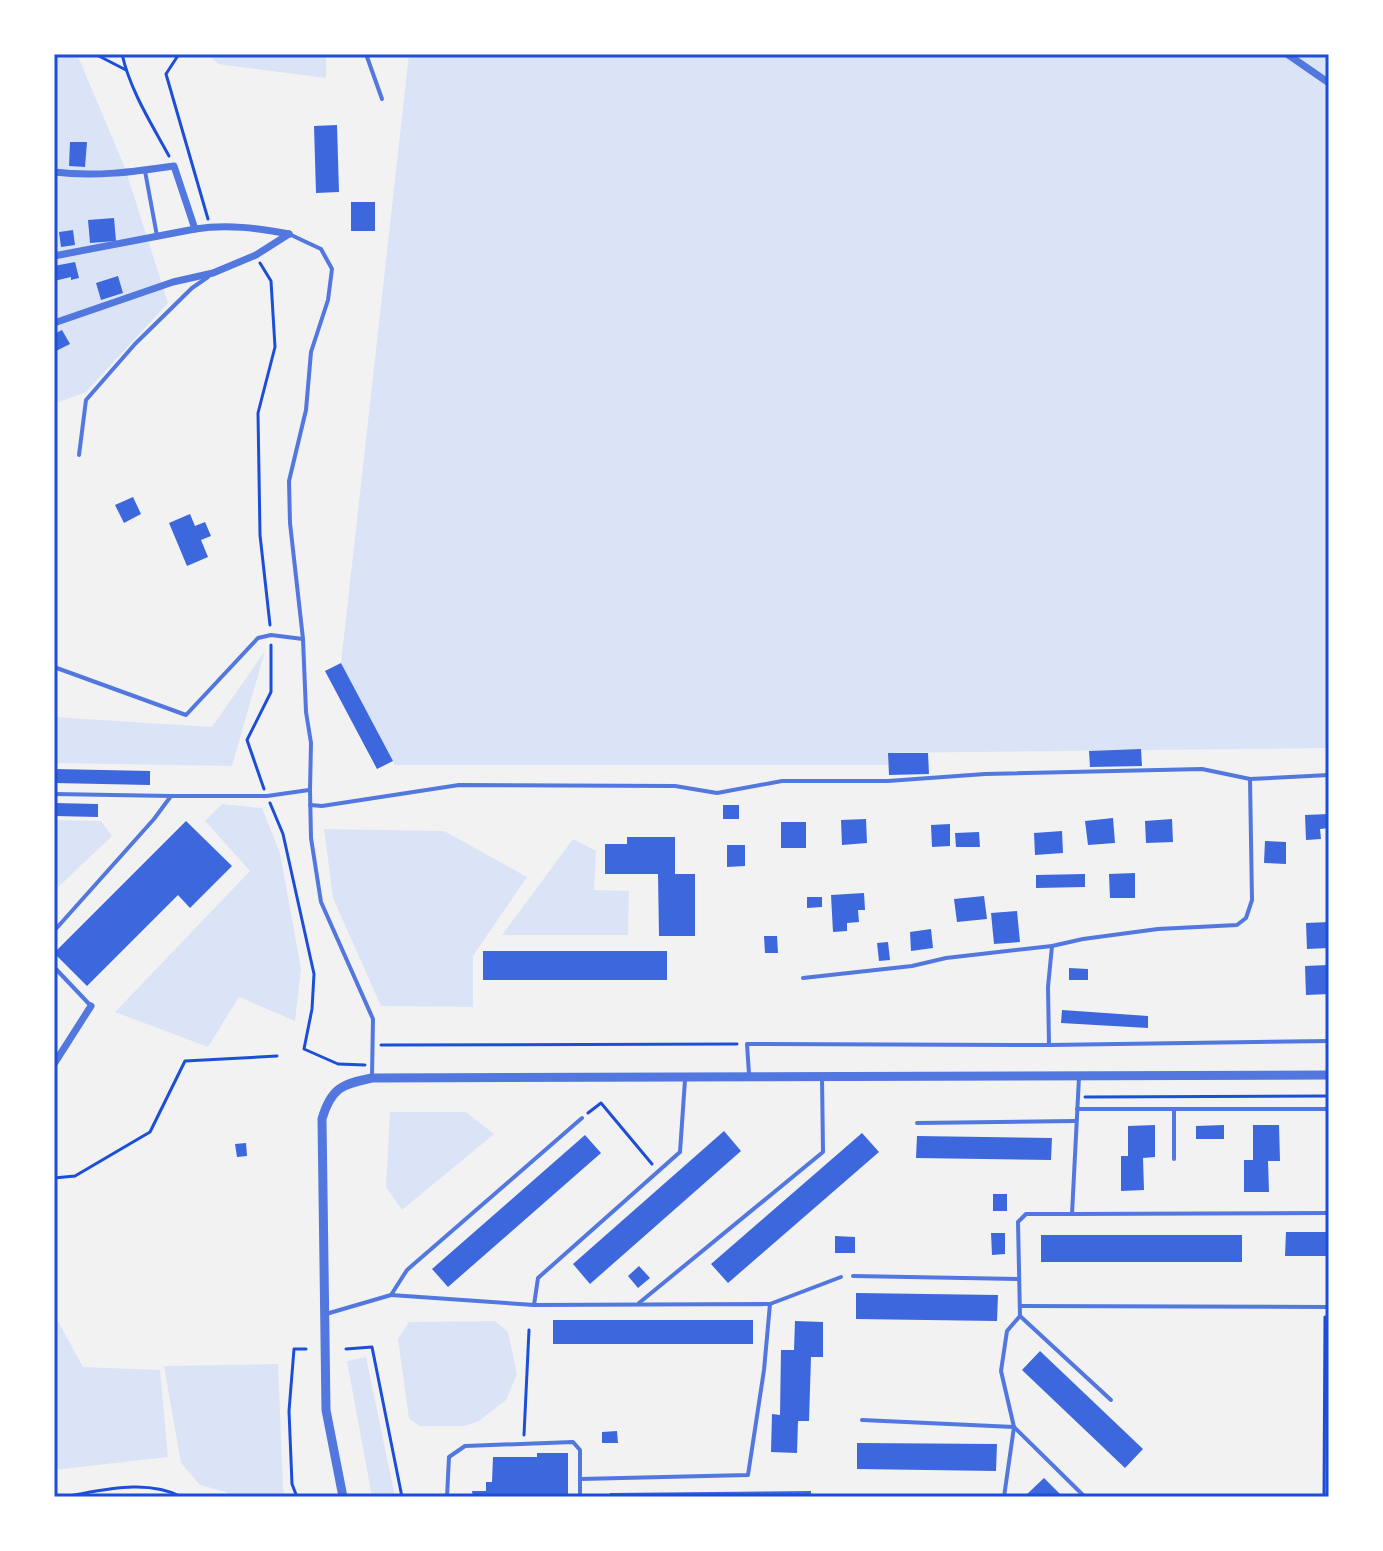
<svg xmlns="http://www.w3.org/2000/svg" width="1383" height="1551" viewBox="0 0 1383 1551" font-family="Inter,sans-serif">
	<rect width="100%" height="100%" fill="#f2f2f2"/>
	<g fill="#dbe4f7">
		<polygon points="54,54 77,54 125,168 168,303 86,392 54,404"/>
		<polygon points="208,54 326,54 326,78 218,64"/>
		<polygon points="409,54 1329,54 1329,748 888,753 888,765 395,765 341,663"/>
		<polygon points="265,651 232,766 54,763 54,717 212,727"/>
		<polygon points="222,804 262,808 280,853 301,969 295,1021 239,997 208,1047 115,1012 250,871 205,821"/>
		<polygon points="54,820 101,821 112,836 54,891"/>
		<polygon points="324,829 444,831 527,877 473,956 473,1007 381,1006 333,898"/>
		<polygon points="573,839 596,851 594,890 629,891 628,935 502,935"/>
		<polygon points="390,1112 466,1112 494,1134 402,1210 386,1187"/>
		<polygon points="54,1314 83,1367 160,1370 168,1457 54,1470"/>
		<polygon points="495,1321 508,1332 517,1374 506,1400 479,1421 465,1426 420,1426 409,1419 398,1339 409,1322"/>
		<polygon points="366,1357 395,1497 372,1497 347,1361"/>
		<polygon points="278,1364 283,1488 285,1497 229,1497 226,1492 200,1485 181,1463 164,1366"/>
	</g>
	<g fill="#3d67dc">
		<polygon points="337,125 339,192 316,193 314,126"/>
		<polygon points="70,142 87,142 85,167 69,166"/>
		<rect x="351" y="202" width="24" height="29"/>
		<polygon points="114,218 116,241 90,243 88,220"/>
		<polygon points="73,230 75,245 61,247 59,232"/>
		<polygon points="75,262 79,278 71,280 71,277 54,281 54,266"/>
		<polygon points="118,276 123,293 101,300 96,283"/>
		<polygon points="62,330 70,344 54,352 54,334"/>
		<polygon points="133,497 141,514 124,523 115,505"/>
		<polygon points="190,514 195,526 205,522 211,536 201,540 208,557 187,566 169,523"/>
		<polygon points="341,663 393,761 377,769 325,671"/>
		<polygon points="1141,749 1142,766 1090,767 1089,751"/>
		<polygon points="888,753 928,753 929,774 889,775"/>
		<polygon points="54,769 150,771 150,785 54,783"/>
		<polygon points="54,803 98,804 98,817 54,816"/>
		<rect x="723" y="805" width="16" height="14"/>
		<polygon points="1329,814 1329,828 1320,829 1321,839 1306,840 1305,815"/>
		<polygon points="1113,818 1115,843 1088,845 1085,821"/>
		<polygon points="866,819 867,843 842,845 841,820"/>
		<polygon points="1172,819 1173,842 1146,843 1145,821"/>
		<polygon points="186,821 232,866 190,908 178,895 87,986 54,953"/>
		<rect x="781" y="822" width="25" height="26"/>
		<polygon points="950,824 950,846 932,847 931,825"/>
		<polygon points="1062,831 1063,853 1035,855 1034,833"/>
		<polygon points="979,832 980,847 956,847 955,833"/>
		<polygon points="627,837 675,837 675,874 695,874 695,936 659,936 658,874 605,874 605,844 627,844"/>
		<polygon points="1265,841 1286,842 1286,864 1264,863"/>
		<polygon points="727,845 745,845 745,866 727,867"/>
		<polygon points="1135,873 1135,898 1110,898 1109,874"/>
		<polygon points="1085,874 1085,887 1036,888 1036,875"/>
		<polygon points="864,893 865,910 858,910 859,922 847,923 847,931 833,932 831,895"/>
		<polygon points="984,896 987,919 957,922 954,899"/>
		<polygon points="807,897 822,897 822,907 807,908"/>
		<polygon points="1017,911 1020,942 994,944 991,913"/>
		<polygon points="1329,922 1329,948 1307,949 1306,923"/>
		<polygon points="931,929 933,948 911,951 910,932"/>
		<polygon points="764,936 777,936 778,953 765,953"/>
		<polygon points="888,942 890,960 879,961 877,943"/>
		<rect x="483" y="951" width="184" height="29"/>
		<polygon points="1328,965 1329,994 1306,995 1305,966"/>
		<polygon points="1069,968 1088,969 1088,980 1069,980"/>
		<polygon points="1062,1010 1148,1016 1148,1028 1061,1023"/>
		<polygon points="1155,1125 1155,1157 1143,1158 1144,1190 1121,1191 1121,1156 1128,1156 1128,1126"/>
		<polygon points="1224,1125 1224,1139 1196,1139 1196,1126"/>
		<polygon points="1253,1125 1279,1125 1280,1161 1268,1161 1269,1192 1244,1192 1244,1160 1253,1160"/>
		<polygon points="724,1131 741,1151 590,1284 573,1264"/>
		<polygon points="862,1133 879,1152 728,1283 711,1264"/>
		<polygon points="585,1135 601,1153 448,1287 432,1269"/>
		<polygon points="917,1136 1052,1138 1051,1160 916,1158"/>
		<polygon points="246,1143 247,1156 237,1157 235,1144"/>
		<rect x="993" y="1194" width="14" height="17"/>
		<polygon points="1286,1232 1329,1232 1329,1256 1285,1256"/>
		<polygon points="991,1233 1005,1233 1005,1254 992,1255"/>
		<rect x="1041" y="1235" width="201" height="27"/>
		<polygon points="835,1236 855,1237 855,1253 835,1253"/>
		<polygon points="639,1266 650,1278 638,1288 628,1276"/>
		<polygon points="856,1293 998,1295 997,1321 856,1319"/>
		<rect x="553" y="1320" width="200" height="24"/>
		<polygon points="795,1321 823,1322 823,1357 811,1357 809,1421 798,1421 797,1453 771,1452 772,1414 780,1415 781,1350 794,1350"/>
		<polygon points="1040,1351 1143,1449 1125,1468 1022,1370"/>
		<polygon points="617,1431 618,1443 602,1443 602,1432"/>
		<polygon points="857,1443 997,1444 996,1471 857,1469"/>
		<polygon points="537,1453 568,1453 568,1497 473,1497 472,1491 486,1491 486,1482 492,1482 493,1457 537,1457"/>
		<polygon points="1044,1478 1063,1497 1024,1497"/>
		<polygon points="811,1491 811,1497 610,1497 610,1493"/>
	</g>
	<g fill="none" stroke-linecap="round" stroke-linejoin="round">
		<g stroke="#1d4ed8" stroke-width="3">
			<polyline points="95,54 126,70"/>
			<path d="M122 54C130 90 151 123 169 156"/>
			<polyline points="179,54 166,74 208,219"/>
			<polyline points="260,263 271,281 275,347 258,413 260,535 270,625"/>
			<polyline points="264,789 247,740 271,692 271,645"/>
			<polyline points="270,803 283,834 314,974 312,1009 304,1049 338,1064 365,1065"/>
			<polyline points="381,1045 737,1044"/>
			<polyline points="1085,1097 1329,1096"/>
			<polyline points="588,1113 601,1103 652,1164"/>
			<polyline points="54,1178 75,1176 150,1132 185,1061 277,1056"/>
			<polyline points="346,1349 372,1347 402,1497"/>
			<polyline points="524,1435 529,1330"/>
			<path d="M62 1497C101 1491 145 1478 182 1497"/>
			<polyline points="297,1497 292,1484 289,1411 294,1349 306,1349"/>
			<polyline points="1324,1497 1325,1317"/>
		</g>
		<g stroke="#5277de" stroke-width="4">
			<polyline points="366,54 382,99"/>
			<polyline points="145,171 157,236"/>
			<polyline points="289,234 321,249 332,269 328,300 311,352 306,410 289,481 290,523 303,639 306,712 311,743 310,790 311,838 321,902 373,1019 372,1076"/>
			<polyline points="79,455 86,400 135,344 192,288 208,277"/>
			<polyline points="54,667 186,715 258,638 271,635 303,639"/>
			<polyline points="54,794 171,796 154,819 54,931"/>
			<polyline points="171,796 267,796 309,790"/>
			<polyline points="310,805 322,806 459,785 675,786 717,793 782,781 888,781 985,774 1202,769 1250,779 1329,775"/>
			<polyline points="54,967 91,1006"/>
			<polyline points="803,978 912,966 946,958 1052,946 1083,939 1158,929 1237,925 1246,918 1252,900 1250,779"/>
			<polyline points="1049,1045 1048,987 1052,946"/>
			<polyline points="749,1074 747,1044 1049,1045 1329,1041"/>
			<polyline points="1077,1109 1329,1109"/>
			<polyline points="917,1123 1075,1121"/>
			<polyline points="1174,1159 1174,1110"/>
			<polyline points="1072,1214 1329,1213"/>
			<polyline points="853,1276 1019,1279"/>
			<polyline points="391,1295 534,1305 770,1304 764,1370 748,1475 580,1479"/>
			<polyline points="639,1303 823,1152 822,1077"/>
			<polyline points="770,1304 841,1277"/>
			<polyline points="534,1305 538,1278 680,1152 685,1080"/>
			<polyline points="1020,1306 1329,1307"/>
			<polyline points="326,1314 391,1295 407,1270 582,1118"/>
			<polyline points="1020,1316 1111,1400"/>
			<polyline points="862,1420 1014,1427 1085,1497"/>
			<polyline points="447,1497 449,1457 465,1446 573,1442 580,1450 580,1497"/>
			<polyline points="1004,1497 1014,1427 1001,1371 1007,1331 1020,1316 1018,1222 1026,1214 1072,1214 1079,1077"/>
		</g>
		<g stroke="#5277de" stroke-width="7">
			<polyline points="1287,54 1329,83"/>
			<path d="M54 172C95 177 133 172 174 166L195 229C227 224 257 228 289 234"/>
			<polyline points="54,256 195,229"/>
			<polyline points="54,323 173,282 213,273 256,255 289,234"/>
			<polyline points="54,1064 91,1006"/>
		</g>
		<path stroke="#5277de" stroke-width="9" d="M343 1497 326 1410 322 1119C331 1088 342 1084 372 1078L1329 1075"/>
	</g>
	<rect width="1383" height="1551" fill="none" stroke="#ffffff" stroke-width="112"/>
	<rect x="56" y="56" width="1271" height="1439" fill="none" stroke="#1d4ed8" stroke-width="3"/>
</svg>
